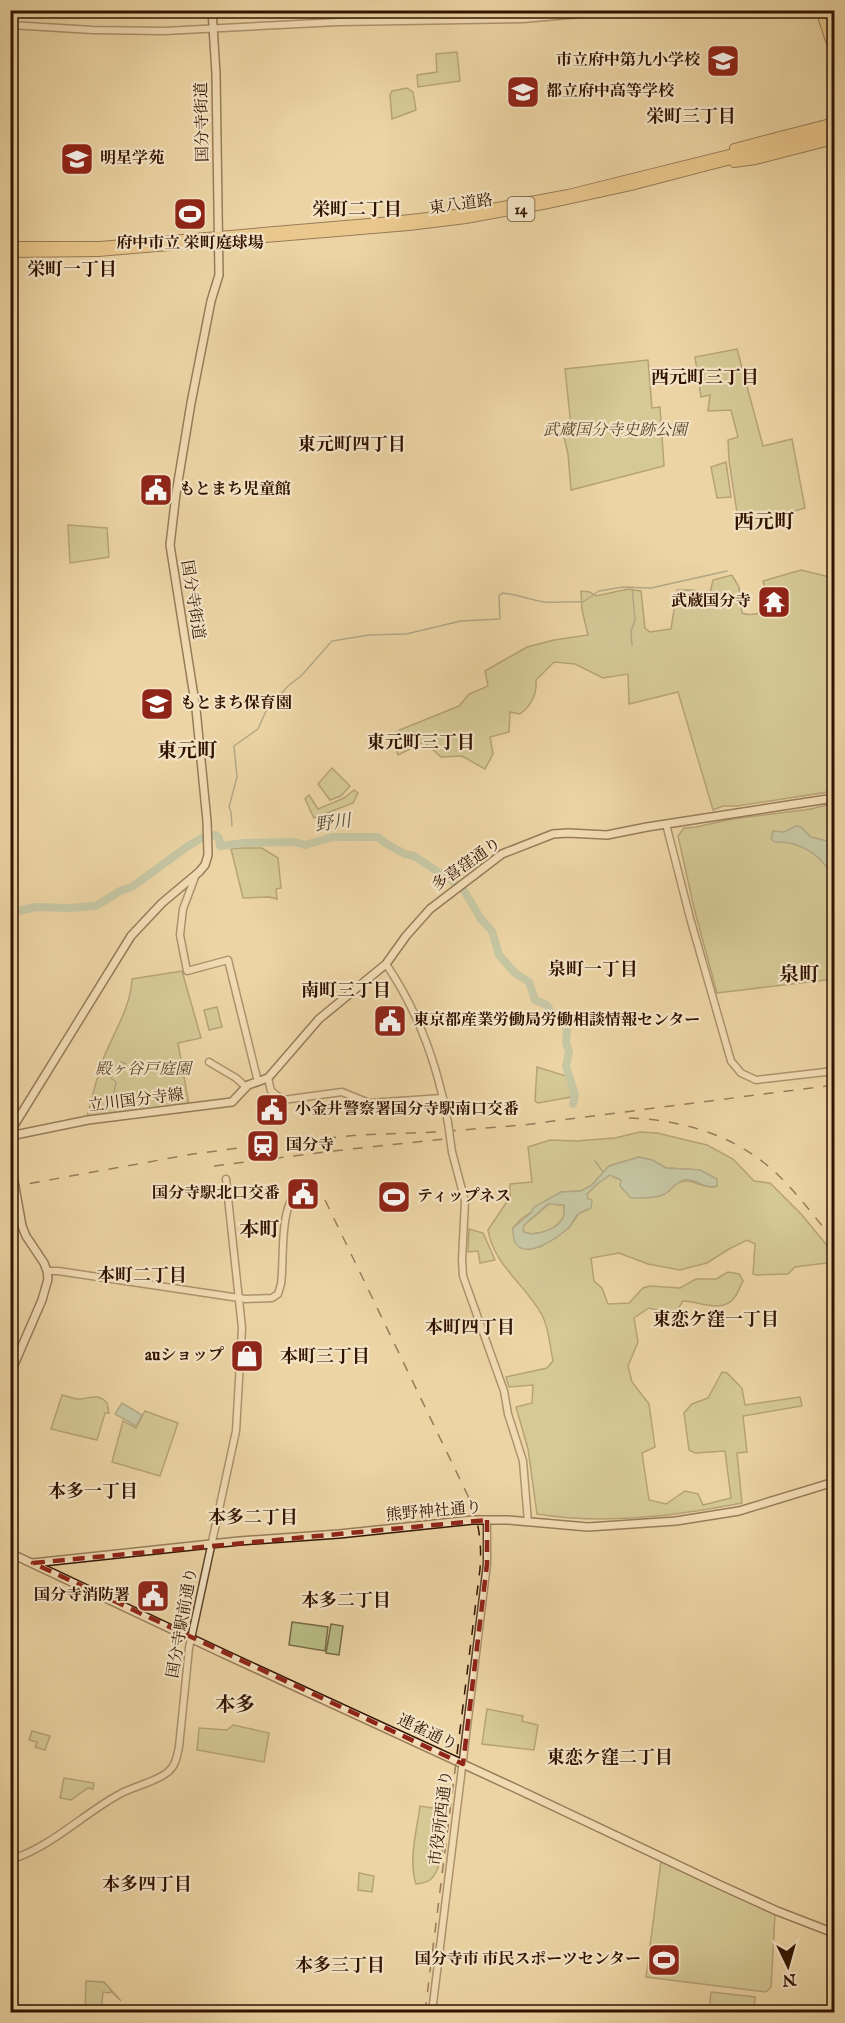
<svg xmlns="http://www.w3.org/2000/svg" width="845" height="2023" viewBox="0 0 845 2023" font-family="'IM FELL English','Noto Serif JP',serif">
	<rect width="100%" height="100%" fill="#ecd4a4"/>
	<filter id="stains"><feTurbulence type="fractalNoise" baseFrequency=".00333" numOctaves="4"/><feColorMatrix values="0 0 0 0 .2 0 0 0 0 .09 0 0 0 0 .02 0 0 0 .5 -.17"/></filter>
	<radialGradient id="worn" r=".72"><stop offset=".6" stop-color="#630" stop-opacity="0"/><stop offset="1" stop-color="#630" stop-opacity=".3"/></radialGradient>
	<g fill="#b9bc85" stroke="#756843" stroke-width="1.5" fill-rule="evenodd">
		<polygon points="457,52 460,81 418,87 417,75 437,72 436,54"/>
		<polygon points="407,88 413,92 416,110 392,119 390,95 392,91"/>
		<polygon points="737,349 763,446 792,439 805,508 785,514 780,512 745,522 738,519 729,460 728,440 738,437 731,410 708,411 710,395 701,397 695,357"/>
		<polygon points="648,360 652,408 660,407 664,466 571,490 568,454 562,428 571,426 565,369"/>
		<polygon points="726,462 731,497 717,498 711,467"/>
		<polygon points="68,525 107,528 109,557 70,563"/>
		<path d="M801 570 834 578V791L737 806H723L713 810 678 692 629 704 628 674 603 678 575 664 554 662 536 680C537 694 531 706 520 714L510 712 509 732 490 737 493 754 485 769 462 756 441 757 424 742 398 755 394 743 397 731 459 706 469 694 488 686 485 671 527 647 554 640 588 635 582 610 581 591 590 592 596 596 628 589 641 591 645 628 650 632 671 629 677 590H694L702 596 710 593 713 580 732 575 739 587 742 613C751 617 762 612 771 609L763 581Z"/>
		<polygon points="332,768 350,786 341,796 330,800 318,784"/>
		<polygon points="354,790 358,793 353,803 314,818 305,799 309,795 318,809 344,798"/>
		<polygon points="834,803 834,979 717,993 694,908 678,836 684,828 696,827 732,819 811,809"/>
		<polygon points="240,848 262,848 278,858 281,888 276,889 277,899 269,897 243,898 231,849"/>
		<path d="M182 971 201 1038 178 1043 189 1105 87 1117C92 1099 96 1080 102 1062 112 1035 131 1008 132 979Z"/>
		<polygon points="217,1007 222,1027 209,1030 204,1010"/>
		<polygon points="537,1067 566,1076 573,1092 571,1097 538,1103 535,1101"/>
		<path d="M640 1132 657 1133 707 1145 733 1159 754 1181 770 1183 802 1215 834 1254V1264V1262L795 1267 788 1274 757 1275 753 1274 755 1244 747 1240 729 1249 707 1263 680 1270 648 1264 619 1253 591 1258 594 1281 602 1288 608 1304 629 1303 643 1288 650 1286 680 1288 696 1279H716L728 1272 739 1274 743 1281C740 1286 738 1294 734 1298 722 1314 698 1301 683 1301L675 1313 669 1314 649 1308 634 1318 638 1342 628 1366 632 1382 649 1404 655 1447 642 1453 649 1500 666 1504 685 1491 698 1494 703 1505 731 1498 725 1451 695 1453 689 1450 684 1413 692 1404 708 1398 722 1372 727 1373 742 1388 745 1405 800 1397 802 1406 743 1416 747 1452 737 1453 742 1503C675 1516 604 1525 537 1514L528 1449 516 1407 532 1403 533 1385 509 1387 506 1377 547 1368 553 1361C550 1347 549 1328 542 1315 526 1285 494 1266 488 1230L510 1197V1184L532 1182 528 1147 550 1140 576 1141 615 1138ZM639 1157 652 1160 666 1168 700 1170 717 1186C699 1192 687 1168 669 1191L621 1180 610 1175 597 1184 587 1194 588 1210 579 1213 569 1228 540 1247 513 1228 521 1219 561 1192 581 1191 592 1185 609 1166Z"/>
		<path d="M549 1204 564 1205C564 1206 564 1214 564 1215 560 1229 536 1237 524 1232L523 1230 524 1225Z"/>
		<polygon points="469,1229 483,1233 495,1260 480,1263 478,1251 468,1252"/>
		<path d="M62 1395C68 1396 76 1400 81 1399 92 1398 98 1393 107 1403L109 1413H105L97 1440 51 1429Z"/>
		<polygon points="145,1411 178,1423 160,1476 112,1462 123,1421 136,1428"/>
		<polygon points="292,1622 328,1627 325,1651 289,1645"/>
		<polygon points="331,1624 343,1626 339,1655 326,1653"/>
		<polygon points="487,1709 523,1716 522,1721 538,1725 534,1750 482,1744"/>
		<polygon points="233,1725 269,1733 264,1762 197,1750 199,1728 227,1730"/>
		<polygon points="32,1731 50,1736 45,1750 35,1747 37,1742 29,1740"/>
		<polygon points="64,1778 94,1783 93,1789 88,1788 71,1800 60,1798"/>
		<path d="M441 1788 448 1790C446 1811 447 1866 430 1880 426 1883 421 1883 416 1884 408 1860 417 1830 420 1806L439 1809Z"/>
		<polygon points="661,1861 775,1914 771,1987 766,1992 646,1977"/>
		<polygon points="359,1873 374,1876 372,1892 358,1890"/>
		<polygon points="86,1981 104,1982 121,2001 111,1991 110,1993 103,1992 101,2012 85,2012"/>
		<polygon points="711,1992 755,1997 754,2012 709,2012"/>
	</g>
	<g fill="#99b8a5" stroke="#6f7663" stroke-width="1.5" fill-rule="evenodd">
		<path d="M796 826 801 827 811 837 832 842 834 851V882C825 856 801 841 775 842L771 839 773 831 784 832Z"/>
		<path d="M639 1157 652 1160 666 1168 700 1170 717 1179V1186C705 1190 697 1178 684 1180 675 1183 672 1189 665 1194 656 1199 641 1198 631 1198L620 1186 621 1180 610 1175 597 1184 587 1194 588 1199 592 1200 591 1208C587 1210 582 1211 578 1214 574 1218 572 1225 567 1229 557 1238 525 1261 515 1242 513 1239 513 1232 513 1228L531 1213 534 1207 561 1192 581 1191 592 1185 609 1166ZM548 1204 564 1205C564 1206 564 1213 564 1215 560 1229 536 1237 524 1232L523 1230 524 1225Z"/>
		<polygon points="122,1403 142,1415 136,1426 115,1414"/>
	</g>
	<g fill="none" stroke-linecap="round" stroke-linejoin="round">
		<g stroke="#6f7663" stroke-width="1.5">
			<polyline points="632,645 631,631 635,620 632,587"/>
			<path d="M232 826 231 812 229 807 237 777 234 746 258 729 266 711 288 686 302 675 332 641 369 635 406 634 461 621 500 619 499 596 502 593C517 594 530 600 545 602 557 603 570 601 583 602L599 591 623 587 651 588 727 571"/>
			<polyline points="216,835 217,835"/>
			<polyline points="121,1062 126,1064"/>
			<polyline points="113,1070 108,1076 116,1082 114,1093"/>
			<polyline points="595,1161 603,1172"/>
		</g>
		<g stroke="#99b8a5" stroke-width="8">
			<polyline points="212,836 216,835 219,838 220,846 244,843 294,842 305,845 333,837 378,837 385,843 405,854 414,856 454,882"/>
			<polyline points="463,889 481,919 492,931 499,955 515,973 529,982 535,1000 547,1005 554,1017 565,1024 567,1030 566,1043 569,1052 566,1066 575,1095 573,1104"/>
			<polyline points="10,913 36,907 70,908 96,906 120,891 132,887 188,846 204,837"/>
		</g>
		<g stroke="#60432a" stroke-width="9">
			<g id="tertiary">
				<polyline points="10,25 93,30 164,31 338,22 523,19 624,10"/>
				<polyline points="666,824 690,918 731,1061 741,1073 756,1080 834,1071"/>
				<polyline points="195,877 183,909 180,935 187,971 228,960 258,1082"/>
				<path d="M386 964C418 1011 438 1067 448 1123"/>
				<polyline points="209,1062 236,1078 246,1087"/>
				<polyline points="268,1078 271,1091 283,1100 342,1092 369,1103 443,1098"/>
				<polyline points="452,1152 465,1201 462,1260 463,1276 504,1391 508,1414 523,1461 528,1522"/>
				<path d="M47 1271H58L246 1299 272 1298 278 1294 281 1284C285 1255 277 1200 305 1184"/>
				<path d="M10 1860C51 1847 82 1815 118 1795 133 1786 154 1783 168 1772 176 1765 177 1756 179 1747L189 1648 236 1431 242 1328 226 1179"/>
				<polyline points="432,2012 487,1564 487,1520"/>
			</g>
		</g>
		<g stroke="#311301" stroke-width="10">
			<g id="secondary">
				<polyline points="10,1132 131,936 162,903 199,872 205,865 208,855 207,821 196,709 170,545 176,494 191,403 211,301 219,275 216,74 212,10"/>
				<polyline points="10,1136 88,1120 232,1102 248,1085 268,1078 319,1019 386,964 406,936 430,909 502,854 553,834 568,833 607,835 647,827 834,798"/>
				<polyline points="10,1159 22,1226 26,1236 44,1263 47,1271 48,1279 42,1300 10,1374"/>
				<polyline points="10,1553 222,1653 517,1789 720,1885 777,1911 834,1933"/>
				<polyline points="33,1563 239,1541 339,1534 473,1520 508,1520 588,1527 676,1521 739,1511 834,1482"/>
			</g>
		</g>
		<g stroke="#311301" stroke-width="10">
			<g id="primary">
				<polyline points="820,10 834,53"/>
				<polyline points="734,148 834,122"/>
				<polyline points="734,163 756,160 834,140"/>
				<polyline points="10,246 100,246 392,221 464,213 568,194 834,128"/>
				<polyline points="10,253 98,252 409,226 466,219 543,205 635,185 834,133"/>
			</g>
		</g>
		<use href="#tertiary" stroke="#f3e3c4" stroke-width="6"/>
		<use href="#secondary" stroke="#f3e3c4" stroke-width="7"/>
		<use href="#primary" stroke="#e6ba72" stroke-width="8"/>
		<g stroke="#311301" stroke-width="1.5" stroke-dasharray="10 10" stroke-linecap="butt">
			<path d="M629 1118C683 1120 736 1135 777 1174 798 1194 815 1218 834 1240"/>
			<polyline points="214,1166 333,1151 444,1139"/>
			<polyline points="10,1187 193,1154 262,1145 358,1135 437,1132 523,1125 834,1085"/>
			<path d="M325 1200 468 1496C479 1520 482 1543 480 1569L425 2012"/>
		</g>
		<g stroke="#60432a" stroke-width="9" stroke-linecap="butt">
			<polyline id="tertiary-bridge" points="448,1123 452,1152"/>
		</g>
		<use href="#tertiary-bridge" stroke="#f3e3c4" stroke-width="6"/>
	</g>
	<path d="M0 0H845V2023H0ZM487 1520V1564L463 1764 33 1563Z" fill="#ecd4a4" fill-opacity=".55" fill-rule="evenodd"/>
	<path fill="none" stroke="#8f2418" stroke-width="4.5" stroke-dasharray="12 8" stroke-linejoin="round" d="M487 1520V1564L463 1764 33 1563Z"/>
	<defs>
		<g id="school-square" transform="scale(1.725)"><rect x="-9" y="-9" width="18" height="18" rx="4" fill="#8f2418" stroke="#f3e3c4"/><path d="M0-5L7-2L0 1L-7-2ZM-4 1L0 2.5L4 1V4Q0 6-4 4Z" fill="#fff"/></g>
		<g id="stadium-square" transform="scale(1.725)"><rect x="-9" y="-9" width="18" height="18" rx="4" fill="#8f2418" stroke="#f3e3c4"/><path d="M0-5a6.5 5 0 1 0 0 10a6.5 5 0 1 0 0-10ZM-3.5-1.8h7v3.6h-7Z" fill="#fff"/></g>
		<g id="civic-square" transform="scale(1.725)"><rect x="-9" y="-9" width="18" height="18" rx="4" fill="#8f2418" stroke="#f3e3c4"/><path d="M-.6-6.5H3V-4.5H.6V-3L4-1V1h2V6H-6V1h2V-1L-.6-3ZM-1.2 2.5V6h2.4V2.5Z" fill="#fff"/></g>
		<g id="temple-square" transform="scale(1.725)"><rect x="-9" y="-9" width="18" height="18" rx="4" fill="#8f2418" stroke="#f3e3c4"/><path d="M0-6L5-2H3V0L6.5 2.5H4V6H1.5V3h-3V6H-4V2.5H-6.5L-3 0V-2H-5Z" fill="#fff"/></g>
		<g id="station-square" transform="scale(1.725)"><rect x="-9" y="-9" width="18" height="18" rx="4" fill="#8f2418" stroke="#f3e3c4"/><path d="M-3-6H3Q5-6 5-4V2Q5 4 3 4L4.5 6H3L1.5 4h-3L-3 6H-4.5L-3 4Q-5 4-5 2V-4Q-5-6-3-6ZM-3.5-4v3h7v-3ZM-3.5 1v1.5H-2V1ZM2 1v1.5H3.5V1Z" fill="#fff"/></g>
		<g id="shop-square" transform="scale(1.725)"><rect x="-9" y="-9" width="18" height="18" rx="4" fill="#8f2418" stroke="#f3e3c4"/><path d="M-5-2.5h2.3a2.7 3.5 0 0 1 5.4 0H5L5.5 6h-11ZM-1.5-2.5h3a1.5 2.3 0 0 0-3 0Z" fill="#fff"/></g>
	</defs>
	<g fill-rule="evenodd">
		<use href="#school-square" x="723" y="61"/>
		<use href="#school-square" x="523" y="92"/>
		<use href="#school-square" x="77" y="159"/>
		<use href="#stadium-square" x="190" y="214"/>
		<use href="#civic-square" x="156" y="490"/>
		<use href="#temple-square" x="774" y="602"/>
		<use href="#school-square" x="157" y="704"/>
		<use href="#civic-square" x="390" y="1021"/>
		<use href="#civic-square" x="272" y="1110"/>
		<use href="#station-square" x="263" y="1146"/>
		<use href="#civic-square" x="303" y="1194"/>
		<use href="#stadium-square" x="394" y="1197"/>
		<use href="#shop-square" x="247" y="1356"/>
		<use href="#civic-square" x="153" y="1596"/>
		<use href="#stadium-square" x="664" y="1960"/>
	</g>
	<g text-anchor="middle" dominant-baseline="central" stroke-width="4.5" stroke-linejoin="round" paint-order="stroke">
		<rect fill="#f3e3c4" stroke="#6b513c" stroke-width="1.5" x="507.5" y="197" width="27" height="24" rx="4.5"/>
		<g font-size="15" font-weight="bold" fill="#311301">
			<text x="521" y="209">14</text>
		</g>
		<g font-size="16" font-weight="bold" fill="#311301" stroke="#f3e3c4" text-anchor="start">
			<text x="700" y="61" text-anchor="end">市立府中第九小学校</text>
			<text x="546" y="92">都立府中高等学校</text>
			<text x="100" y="159">明星学苑</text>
			<text x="190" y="244" text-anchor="middle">府中市立 栄町庭球場</text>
			<text x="179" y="490">もとまち児童館</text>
			<text x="751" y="602" text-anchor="end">武蔵国分寺</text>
			<text x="180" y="704">もとまち保育園</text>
			<text x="413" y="1021">東京都産業労働局労働相談情報センター</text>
			<text x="295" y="1110">小金井警察署国分寺駅南口交番</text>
			<text x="286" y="1146">国分寺</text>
			<text x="280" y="1194" text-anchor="end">国分寺駅北口交番</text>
			<text x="417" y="1197">ティップネス</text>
			<text x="224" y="1356" text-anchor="end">auショップ</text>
			<text x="130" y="1596" text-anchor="end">国分寺消防署</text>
			<text x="641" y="1960" text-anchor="end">国分寺市 市民スポーツセンター</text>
		</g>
		<g font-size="16" fill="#311301" stroke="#f3e3c4">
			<text transform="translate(203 122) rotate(-91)">国分寺街道</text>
			<text transform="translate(461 205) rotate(-8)">東八道路</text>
			<text transform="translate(192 600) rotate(81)">国分寺街道</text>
			<text transform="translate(467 865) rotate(-35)">多喜窪通り</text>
			<text transform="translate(136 1101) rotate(-7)">立川国分寺線</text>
			<text transform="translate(434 1512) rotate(-5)">熊野神社通り</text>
			<text transform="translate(183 1623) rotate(-80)">国分寺駅前通り</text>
			<text transform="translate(427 1733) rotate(25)">連雀通り</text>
			<text transform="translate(442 1818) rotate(-83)">市役所西通り</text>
		</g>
		<g font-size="16" font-style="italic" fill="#5a4629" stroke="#f3e3c4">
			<text x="615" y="431">武蔵国分寺史跡公園</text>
			<text x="143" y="1070">殿ヶ谷戸庭園</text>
		</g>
		<g font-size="18" font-weight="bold" fill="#311301" stroke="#f3e3c4">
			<text x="691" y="117">栄町三丁目</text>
			<text x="357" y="210">栄町二丁目</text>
			<text x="72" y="270">栄町一丁目</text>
			<text x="705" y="378">西元町三丁目</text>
			<text x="352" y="445">東元町四丁目</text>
			<text x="421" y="743">東元町三丁目</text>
			<text x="593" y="970">泉町一丁目</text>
			<text x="346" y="991">南町三丁目</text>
			<text x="142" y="1276">本町二丁目</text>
			<text x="716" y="1320">東恋ケ窪一丁目</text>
			<text x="470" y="1328">本町四丁目</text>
			<text x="325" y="1357">本町三丁目</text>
			<text x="93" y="1492">本多一丁目</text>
			<text x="253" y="1518">本多二丁目</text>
			<text x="346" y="1601">本多二丁目</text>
			<text x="610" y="1758">東恋ケ窪二丁目</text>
			<text x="147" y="1885">本多四丁目</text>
			<text x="340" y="1966">本多三丁目</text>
		</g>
		<g font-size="18" font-style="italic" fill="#554d3a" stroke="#f3e3c4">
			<text transform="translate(333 824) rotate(-8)">野川</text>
		</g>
		<g font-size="20" font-weight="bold" fill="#311301" stroke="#f3e3c4">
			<text x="764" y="522">西元町</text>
			<text x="187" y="751">東元町</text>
			<text x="799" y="975">泉町</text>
			<text x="259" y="1230">本町</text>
			<text x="235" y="1705">本多</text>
		</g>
	</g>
	<rect width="845" height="2023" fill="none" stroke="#ecd4a4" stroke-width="36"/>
	<rect x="12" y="12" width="821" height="1999" fill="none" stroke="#311301" stroke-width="3"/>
	<rect x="18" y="18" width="809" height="1987" fill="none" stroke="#311301" stroke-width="1.5"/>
	<g transform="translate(788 1966) rotate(175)" stroke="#f3e3c4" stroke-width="4.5" paint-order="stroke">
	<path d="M0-4.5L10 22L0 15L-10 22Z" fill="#311301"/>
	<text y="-9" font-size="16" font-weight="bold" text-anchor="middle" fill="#311301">N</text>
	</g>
	<rect width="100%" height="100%" filter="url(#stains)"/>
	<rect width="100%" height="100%" fill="url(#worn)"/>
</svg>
